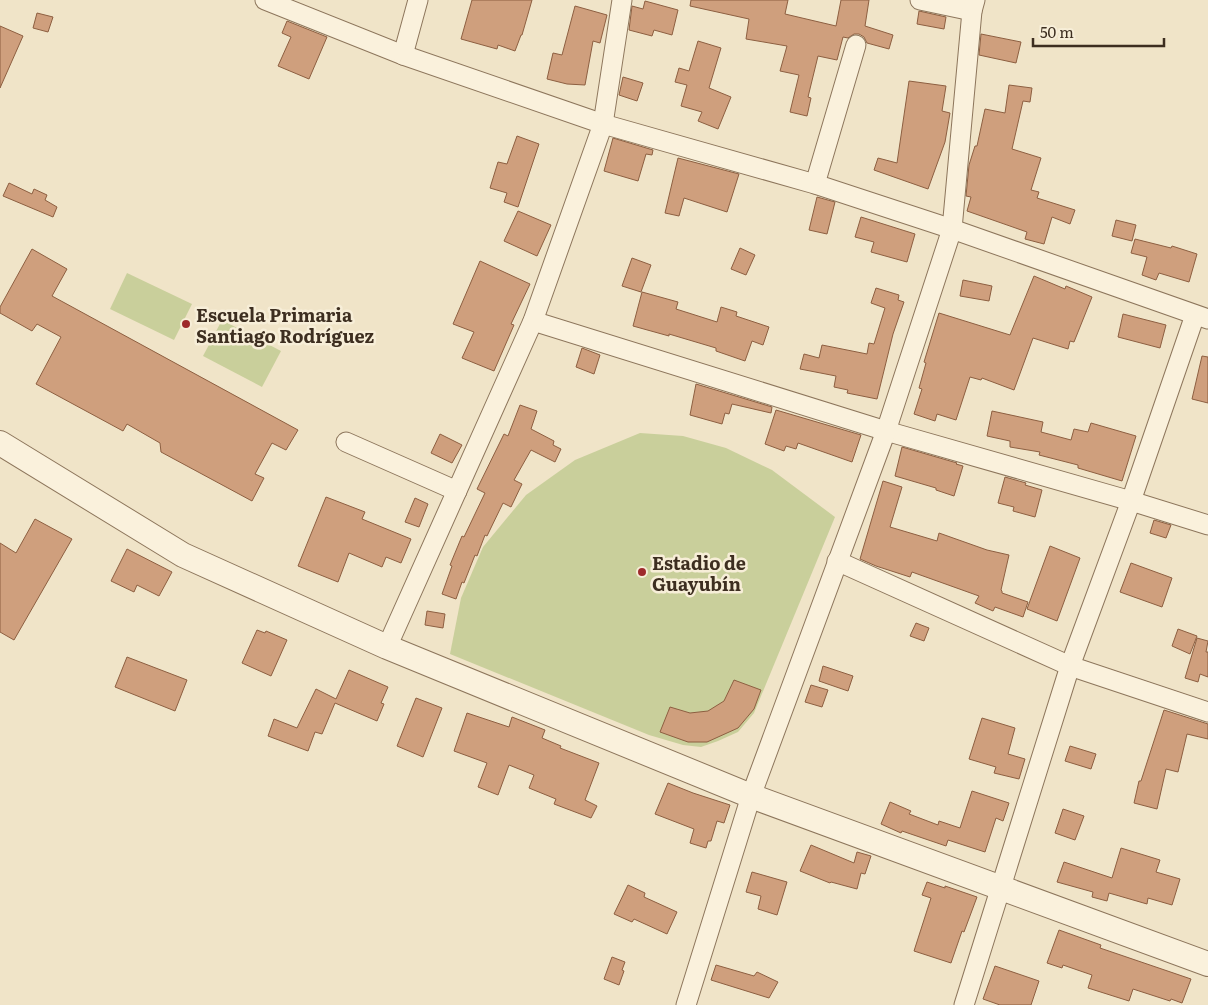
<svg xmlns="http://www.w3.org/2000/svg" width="1208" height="1005" viewBox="0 0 1208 1005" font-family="Literata,serif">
	<rect width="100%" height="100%" fill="#f0e4c8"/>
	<g fill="#c9cf9b">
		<polygon points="127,273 192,304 174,340 110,309"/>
		<polygon points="222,320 281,351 262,387 203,356"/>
		<polygon points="640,433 683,436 726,448 772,470 835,517 754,713 738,732 718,741 701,747 683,745 649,735 450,654 461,598 483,547 526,495 575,460"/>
	</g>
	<g fill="#cf9f7d" stroke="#8d5f41">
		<polygon points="472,0 532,0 522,35 521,35 515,51 498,45 497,49 461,39"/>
		<polygon points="691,0 788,0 785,14 836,26 841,0 869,0 865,26 893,35 889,49 867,43 864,37 859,34 854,34 848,38 843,37 837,60 818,56 808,97 811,98 807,116 790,112 799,75 780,71 787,46 746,39 749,19 690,6"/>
		<polygon points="645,1 678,10 672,35 654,30 652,36 629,30 632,6 643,9"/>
		<polygon points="575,6 607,15 600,43 593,41 585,85 567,84 547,79 553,53 562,55"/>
		<polygon points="919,11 946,17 944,29 917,24"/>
		<polygon points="37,13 53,17 48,32 33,28"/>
		<polygon points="287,21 327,37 309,79 278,66 291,37 282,33"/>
		<polygon points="0,26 23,36 0,88"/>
		<polygon points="981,34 1021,42 1016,63 979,55"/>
		<polygon points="698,41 721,48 709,88 731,97 718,129 698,121 702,112 681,106 687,85 675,82 679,68 689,71"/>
		<polygon points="623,77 643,83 637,101 619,95"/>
		<polygon points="909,81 946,86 942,111 950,113 945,142 928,189 874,170 878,158 897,163"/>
		<polygon points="1009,85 1032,88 1030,102 1023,101 1012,149 1041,158 1031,190 1039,192 1037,198 1075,210 1070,224 1052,217 1044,244 1025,239 1027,232 967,211 971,197 966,196 969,165 975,146 977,146 985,109 1005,113"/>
		<polygon points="517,136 539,144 518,207 504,202 507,193 490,188 498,162 507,164"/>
		<polygon points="613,138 653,150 652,155 646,154 638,181 604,171"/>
		<polygon points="678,158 739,174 727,212 684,198 679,216 665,213"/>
		<polygon points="9,183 32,194 34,189 47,195 45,200 57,207 53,217 3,196"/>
		<polygon points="817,197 835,202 827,234 809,230"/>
		<polygon points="518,211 551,225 537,256 504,241"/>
		<polygon points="861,217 915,234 907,262 871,252 874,242 855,237"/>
		<polygon points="1116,220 1136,225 1132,241 1112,236"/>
		<polygon points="1135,239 1171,248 1172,246 1197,254 1189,282 1159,273 1156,280 1142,275 1147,257 1131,253"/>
		<polygon points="740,248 755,255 746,275 731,269"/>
		<polygon points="32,249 67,269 52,296 298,430 286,450 272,443 255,474 264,478 252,501 161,452 160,443 127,424 123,431 36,384 61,337 37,324 32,331 0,313 0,307"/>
		<polygon points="632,258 651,265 641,292 622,286"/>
		<polygon points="480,261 530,284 511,324 514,325 494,371 462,358 474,332 453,324"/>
		<polygon points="1034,276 1065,289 1066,286 1092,297 1074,342 1070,341 1068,349 1033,338 1014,390 982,378 981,380 970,377 956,420 937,414 935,421 914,414 922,389 919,388 926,363 924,362 939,313 1010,335"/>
		<polygon points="963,280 992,286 989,301 960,296"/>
		<polygon points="876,288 899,295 898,300 904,302 893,334 877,399 847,393 848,390 834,387 836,376 800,369 804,354 819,358 822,345 867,354 869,343 874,344 885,308 871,303"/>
		<polygon points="642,292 678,302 676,309 717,322 721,307 737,312 736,316 769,327 763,345 752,341 745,361 716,351 716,348 669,334 669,336 633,326"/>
		<polygon points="1123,314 1166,325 1160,348 1118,337"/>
		<polygon points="582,348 600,355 594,374 576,367"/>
		<polygon points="1202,356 1208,357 1208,403 1192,399"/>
		<polygon points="696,384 772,407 771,413 732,404 729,414 725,413 722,424 690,415"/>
		<polygon points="520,405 537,411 531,429 554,441 553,445 561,449 555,462 531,450 514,480 522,484 511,507 503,503 487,536 485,535 477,556 475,555 464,583 462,582 456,599 442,594 452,566 450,565 462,536 464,537 485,493 477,489 504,434 508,436"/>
		<polygon points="776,410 861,435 852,462 798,443 796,449 786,446 784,451 765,444"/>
		<polygon points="992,411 1043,422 1041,432 1071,440 1074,429 1088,432 1091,423 1136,436 1122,481 1078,468 1078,465 1039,455 1040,452 1010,447 1010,441 987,436"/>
		<polygon points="440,434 462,445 452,463 431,453"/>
		<polygon points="902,447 957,463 956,464 963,466 954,496 936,490 936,488 895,476"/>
		<polygon points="1005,477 1026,483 1025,485 1042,490 1035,517 1013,511 1014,507 998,503"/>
		<polygon points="883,481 902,487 890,527 937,541 939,533 987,550 1009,555 1001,590 1002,591 1002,593 1028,602 1023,617 995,607 993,611 975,603 979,596 912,572 910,577 876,566 860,559"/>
		<polygon points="326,497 365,512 362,519 411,539 401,563 386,557 382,567 349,553 338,582 298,566"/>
		<polygon points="415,498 428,504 419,527 405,522"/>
		<polygon points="35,519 72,539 14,640 0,632 0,543 16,553"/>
		<polygon points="1154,520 1171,525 1166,538 1150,533"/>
		<polygon points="1050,546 1080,558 1057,621 1027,609"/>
		<polygon points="127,549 172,572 159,596 137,585 134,592 111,581"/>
		<polygon points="1131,563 1172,578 1162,607 1120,592"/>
		<polygon points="427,611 445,614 443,628 425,625"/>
		<polygon points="916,623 929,628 924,641 910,636"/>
		<polygon points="1178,629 1197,636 1190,654 1172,646"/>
		<polygon points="257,630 265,633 266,631 287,640 271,676 242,663"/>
		<polygon points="1197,638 1208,641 1206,652 1208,652 1208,677 1200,674 1198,682 1185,678"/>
		<polygon points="127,657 187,680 175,711 115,687"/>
		<polygon points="823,666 853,676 848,691 819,681"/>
		<polygon points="349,670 388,687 381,703 384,704 377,721 335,703 322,734 315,732 308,751 268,736 274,719 297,728 316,689 336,699"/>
		<polygon points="734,680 761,690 754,709 738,728 707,742 688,742 660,732 670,707 690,713 708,711 724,701"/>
		<polygon points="811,685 828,690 822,707 805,702"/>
		<polygon points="416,698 442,708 423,757 397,746"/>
		<polygon points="1164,710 1208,724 1208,739 1187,734 1178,772 1166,769 1157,809 1134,803 1139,781 1141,781"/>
		<polygon points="467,713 509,727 512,717 545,730 542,738 561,746 560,748 599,763 585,800 597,806 591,818 554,804 556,799 529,788 534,775 509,765 498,795 478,787 487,763 454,751"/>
		<polygon points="982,718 1015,728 1008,754 1025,759 1019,779 994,773 996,767 969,759"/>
		<polygon points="1070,746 1096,754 1091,769 1065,761"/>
		<polygon points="668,783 693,793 730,805 724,823 717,821 711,841 708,841 706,848 690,843 694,829 655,814"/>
		<polygon points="972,791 1009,803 1003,821 996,818 985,852 948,840 946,846 902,831 901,833 881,824 890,802 911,811 909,814 938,825 939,821 960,828"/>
		<polygon points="1063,809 1084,816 1075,840 1055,833"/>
		<polygon points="811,845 854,863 857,852 871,856 865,874 861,873 857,889 831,882 830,883 800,871"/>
		<polygon points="1121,848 1160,860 1156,872 1180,879 1172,905 1148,898 1147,904 1109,893 1107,901 1092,897 1093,892 1057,882 1064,862 1112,878"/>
		<polygon points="752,872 787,882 777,915 758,909 761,896 746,892"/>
		<polygon points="927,882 945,888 945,886 977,897 964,932 962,931 951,963 914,951 931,898 922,895"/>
		<polygon points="628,885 645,893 644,897 677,912 667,934 634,919 632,922 614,914"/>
		<polygon points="1059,930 1101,945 1100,948 1191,979 1182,1003 1171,999 1170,1001 1133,989 1129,1001 1088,988 1092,975 1063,965 1062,968 1047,963"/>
		<polygon points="612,957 625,962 622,970 624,971 619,985 604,979"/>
		<polygon points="716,965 754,976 757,972 778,982 769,998 711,980"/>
		<polygon points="995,966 1039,981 1031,1005 1000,1005 983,999"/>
	</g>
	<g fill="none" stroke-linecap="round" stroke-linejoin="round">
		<g stroke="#8d765c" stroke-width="21">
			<g id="minor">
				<polyline points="265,0 403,55 603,124 815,184 952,229 1208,319"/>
				<polyline points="920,0 972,11"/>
				<polyline points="403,55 418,0"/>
				<polyline points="815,184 856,45"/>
				<polyline points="533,321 886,431 1131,501 1208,525"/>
				<polyline points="346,442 457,491"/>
				<polyline points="837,561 1070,666 1208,712"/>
				<polyline points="387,647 533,321 603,124 622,0"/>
				<polyline points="686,1005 751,796 886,431 952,229 972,11 975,0"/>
				<polyline points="964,1005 1070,666 1131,501 1195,315"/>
			</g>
		</g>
		<g stroke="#8d765c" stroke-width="26">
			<polyline id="tertiary" points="0,443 183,555 387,647 751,796 1208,964"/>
		</g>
		<use href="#minor" stroke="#faf1dc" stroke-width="19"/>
		<use href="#tertiary" stroke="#faf1dc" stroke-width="24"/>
	</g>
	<g fill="#9e2a2b" stroke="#f7eed8" stroke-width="2">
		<circle cx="186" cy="324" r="5"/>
		<circle cx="642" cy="572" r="5"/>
	</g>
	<g text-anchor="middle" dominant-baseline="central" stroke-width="5" stroke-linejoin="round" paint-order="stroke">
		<g font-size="18" font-weight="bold" fill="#3d2e20" stroke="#f7eed8" text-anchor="start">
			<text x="196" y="314">Escuela Primaria<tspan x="196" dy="21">Santiago Rodríguez</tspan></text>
			<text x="652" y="562">Estadio de<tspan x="652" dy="21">Guayubín</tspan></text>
		</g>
	</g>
	<path d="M1033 38v8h131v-8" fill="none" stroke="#3d2e20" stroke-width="2.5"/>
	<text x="1040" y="38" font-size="15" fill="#3d2e20" stroke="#f7eed8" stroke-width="4" paint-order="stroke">50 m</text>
</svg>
